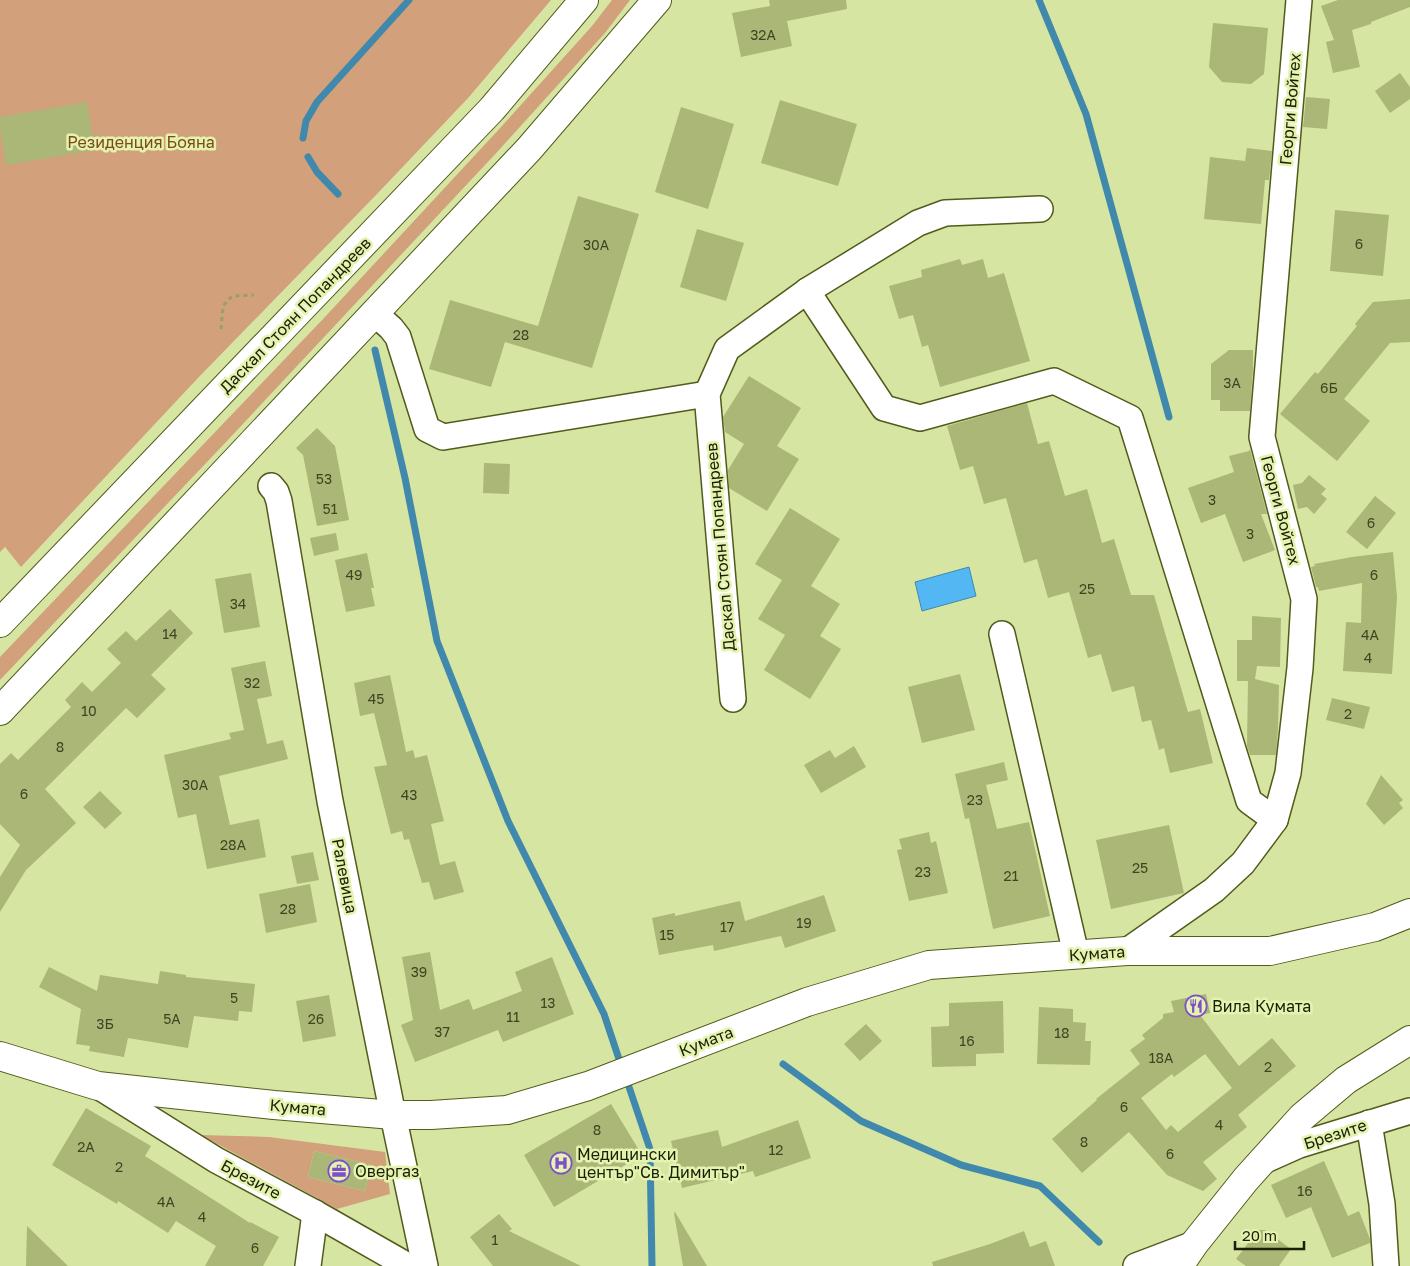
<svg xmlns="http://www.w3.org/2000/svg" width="1410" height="1266" viewBox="0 0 1410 1266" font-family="'Golos Text',sans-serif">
	<rect width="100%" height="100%" fill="#d7e5a3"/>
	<g fill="#d2a07b" fill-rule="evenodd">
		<polygon points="0,0 551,0 469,97 377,194 197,379 21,567 5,547 0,552"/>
		<polygon points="612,0 630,0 605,33 499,150 226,442 0,680 0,657 324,318 502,126 592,26"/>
		<path d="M201 1135 269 1137 385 1152 390 1194 337 1209ZM314 1151 371 1165 365 1191 308 1177Z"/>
	</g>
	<polygon fill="#52b7f3" stroke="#4189ac" points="969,567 976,596 922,611 915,582"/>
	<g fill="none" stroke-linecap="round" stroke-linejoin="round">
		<g stroke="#4189ac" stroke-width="7">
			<polyline points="1039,0 1086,114 1169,417"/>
			<polyline points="303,138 306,121 317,102 409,0"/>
			<polyline points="308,157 317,172 338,194"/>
			<polyline points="375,350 405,478 437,641 508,821 604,1014 622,1068"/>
			<polyline points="783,1064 861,1121 961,1165 1040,1186 1099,1242"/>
			<polyline points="626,1078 650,1149 652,1266"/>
		</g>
	</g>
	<g fill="#aab776" fill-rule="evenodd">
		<polygon points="769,0 846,0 847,9 787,21 792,46 741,57 732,13 770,6"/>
		<polygon points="1338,0 1410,0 1410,7 1371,22 1371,24 1352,30 1360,67 1333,73 1326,42 1334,40 1321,6"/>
		<polygon points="1213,23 1268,28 1264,74 1251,84 1222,82 1209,67"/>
		<polygon points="1400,73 1410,87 1410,99 1390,113 1375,91"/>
		<polygon points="1306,97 1330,99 1327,129 1303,127"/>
		<polygon points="780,100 857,124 838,186 761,163"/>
		<polygon points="87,102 95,150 6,165 0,128 0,117"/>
		<polygon points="681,107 734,124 708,209 655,192"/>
		<polygon points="1247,148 1272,151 1269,180 1265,180 1261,224 1204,219 1210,157 1245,161"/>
		<polygon points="578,196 639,214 592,368 505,342 491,387 429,369 450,300 538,326"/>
		<polygon points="1335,210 1389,215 1383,276 1330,271"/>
		<polygon points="697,229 744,243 726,301 680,287"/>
		<polygon points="960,259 962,265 983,259 988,278 1004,273 1030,361 940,387 928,345 922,347 913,315 899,319 889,286 922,277 921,270"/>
		<polygon points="1410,299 1410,342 1390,343 1344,399 1370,421 1337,461 1280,414 1315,372 1318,374 1357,326 1355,324 1373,302"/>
		<polygon points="1229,350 1253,350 1253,369 1250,411 1220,411 1220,400 1211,400 1211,364"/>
		<polygon points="749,376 801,408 777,446 799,459 767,511 729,488 728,470 744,444 725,432 723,417"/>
		<polygon points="1027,403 1038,444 1049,441 1065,496 1087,489 1102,543 1114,539 1131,595 1154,595 1188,712 1200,709 1213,763 1170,773 1164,748 1159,750 1151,720 1142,722 1134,686 1112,692 1101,654 1088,658 1069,592 1048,598 1037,559 1024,563 1006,498 984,504 973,466 960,470 947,426"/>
		<polygon points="317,428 335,446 349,520 317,526 303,455 296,448"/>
		<polygon points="1250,449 1267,514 1261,514 1275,550 1243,562 1225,514 1201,523 1188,488 1234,472 1229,456 1249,451"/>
		<polygon points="484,463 510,464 509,494 483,493"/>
		<polygon points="1309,475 1326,489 1321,494 1327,499 1314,514 1307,507 1298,509 1293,485 1302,483"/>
		<polygon points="1375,496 1396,513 1367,549 1346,532"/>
		<polygon points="790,508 840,539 811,586 840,604 820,636 841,649 810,699 764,670 785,635 758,619 782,580 755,564"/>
		<polygon points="336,533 339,550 314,556 310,538"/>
		<polygon points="1393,552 1397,597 1392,674 1343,671 1346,622 1361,623 1362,583 1319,591 1318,587 1316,587 1311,567 1315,566 1314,564 1352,557"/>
		<polygon points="367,553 374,588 371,588 375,606 346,612 335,560"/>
		<polygon points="251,573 260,627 224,633 215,579"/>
		<polygon points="170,609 193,633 151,675 166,689 137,718 126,708 45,789 76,823 26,870 0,912 0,877 20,845 0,824 0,764 11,753 18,760 71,707 65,700 82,682 92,692 121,663 107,649 126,631 136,641"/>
		<polygon points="1252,616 1281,618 1280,667 1257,666 1255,679 1279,685 1278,730 1276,755 1250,755 1247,746 1248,681 1237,681 1237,640 1252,640"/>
		<polygon points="265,661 272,696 257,699 267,744 283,740 288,759 219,776 230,825 259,819 266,857 207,869 196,814 178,818 164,755 231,739 229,733 244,730 231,668"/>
		<polygon points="960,674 975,730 922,743 908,687"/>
		<polygon points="390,675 406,752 413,750 415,758 427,755 444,821 431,824 440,865 455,861 464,892 434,900 429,882 422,883 409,839 404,840 402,831 391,834 374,767 387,765 374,713 360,716 354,683"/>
		<polygon points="1332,698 1370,707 1364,729 1326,720"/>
		<polygon points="854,746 866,767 821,793 804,765 830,750 835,758"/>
		<polygon points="1004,762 1008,780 986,785 997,829 1029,822 1050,916 993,929 969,818 965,819 955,774"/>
		<polygon points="1381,775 1403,800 1399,803 1403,808 1384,825 1366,804"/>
		<polygon points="100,791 122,813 105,829 83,807"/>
		<polygon points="1169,825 1184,893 1111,909 1096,840"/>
		<polygon points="929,832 931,843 936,841 948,893 909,901 897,850 902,849 899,839"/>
		<polygon points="313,852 319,880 297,884 291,856"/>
		<polygon points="310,884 317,922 266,933 259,894"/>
		<polygon points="824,895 836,931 785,948 781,936 714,951 713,945 659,955 652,918 675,913 675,916 740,901 745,921"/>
		<polygon points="430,952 440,1010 469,999 473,1010 522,991 515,972 552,957 574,1014 503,1042 498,1030 415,1062 401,1025 413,1020 402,957"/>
		<polygon points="49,967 97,991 100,975 158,984 160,971 186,975 186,977 255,984 252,1012 239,1011 238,1021 194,1016 188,1048 128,1038 124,1057 89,1051 90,1046 76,1044 81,1009 39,987"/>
		<path d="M1206 994 1210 1013 1200 1015 1239 1066 1272 1038 1296 1066 1238 1115 1247 1127 1203 1162 1217 1179 1203 1191 1167 1175 1129 1132 1082 1173 1052 1139 1097 1100 1096 1099 1140 1064 1130 1050 1145 1039 1142 1035 1163 1018V1014L1174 1012 1171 1001ZM1205 1054 1232 1088 1178 1132 1171 1125 1166 1130 1141 1098 1172 1074 1174 1077Z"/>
		<polygon points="329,995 336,1036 303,1042 296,1001"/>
		<polygon points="1003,1001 1004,1053 976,1054 976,1066 932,1067 931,1027 949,1026 949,1003"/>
		<polygon points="1039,1007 1073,1009 1073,1022 1086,1023 1085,1041 1091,1041 1090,1065 1037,1064"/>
		<polygon points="866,1024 882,1041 860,1061 844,1044"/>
		<polygon points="611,1104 642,1155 554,1207 524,1155"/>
		<polygon points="86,1108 151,1146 145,1156 250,1223 250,1222 279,1237 263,1266 205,1266 216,1246 176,1221 168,1233 118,1201 117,1204 52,1165"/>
		<polygon points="798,1120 811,1158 755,1177 753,1171 682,1188 671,1141 718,1130 722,1147"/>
		<polygon points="314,1151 371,1165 365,1191 308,1177"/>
		<polygon points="1324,1161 1348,1216 1359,1211 1370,1239 1370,1243 1332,1258 1311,1207 1286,1218 1271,1185"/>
		<polygon points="675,1212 707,1266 683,1266 674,1213"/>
		<polygon points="499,1214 512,1229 509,1231 581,1266 493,1266 470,1237"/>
		<polygon points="27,1226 68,1266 26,1266"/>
		<polygon points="1258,1230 1265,1230 1291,1249 1279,1266 1246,1266 1236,1259"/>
		<polygon points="1024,1231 1030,1247 1046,1241 1055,1266 933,1266 932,1262 990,1244"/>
	</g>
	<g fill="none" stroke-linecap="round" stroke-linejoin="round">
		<g stroke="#515b1b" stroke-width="28">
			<g id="minor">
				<polyline points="807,291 884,408 920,418 1054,381 1130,418 1249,801 1275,820"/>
				<polyline points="374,313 391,328 398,337 427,429 443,437 707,394"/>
				<polyline points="271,486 276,492 279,501 330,801 393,1115 425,1266"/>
				<polyline points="1002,634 1076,954"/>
				<polyline points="733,699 707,394 727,349 807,291 918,223 945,213 1040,209"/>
				<polyline points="1127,951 1214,890 1243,863 1275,820 1288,773 1300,668 1304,599 1262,437 1299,0"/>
				<polyline points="98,1086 216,1160 315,1213 408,1266"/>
				<polyline points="1369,1123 1382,1204 1386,1266"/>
				<polyline points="1261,1162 1299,1145 1410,1111"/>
				<polyline points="308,1266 315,1213"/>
				<polyline points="1136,1266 1194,1244"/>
			</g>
		</g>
		<g stroke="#515b1b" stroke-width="30">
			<g id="secondary">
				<polyline points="0,623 492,109 584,0"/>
				<polyline points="0,711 529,149 657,0"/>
				<polyline points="0,1056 98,1086 274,1105 393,1115 431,1115 507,1110 588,1086 807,1002 929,965 1127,951 1270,951 1375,927 1410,913"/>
				<polyline points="1179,1266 1194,1244 1246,1179 1302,1117 1346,1080 1410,1040"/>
			</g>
		</g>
		<polyline stroke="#95a06c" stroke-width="3" stroke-dasharray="4 4" stroke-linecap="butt" points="221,329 223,306 232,296 254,295"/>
		<use href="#minor" stroke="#fff" stroke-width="25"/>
		<use href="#secondary" stroke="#fff" stroke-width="28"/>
	</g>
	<defs>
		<g id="restaurant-ring" transform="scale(1.125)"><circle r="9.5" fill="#e4f3af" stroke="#7e4fc8" stroke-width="1.5"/><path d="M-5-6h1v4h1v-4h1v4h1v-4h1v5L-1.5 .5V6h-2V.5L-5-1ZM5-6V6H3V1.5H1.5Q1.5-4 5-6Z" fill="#7e4fc8"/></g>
		<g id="hospital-ring" transform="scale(1.125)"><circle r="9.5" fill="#e4f3af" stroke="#7e4fc8" stroke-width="1.5"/><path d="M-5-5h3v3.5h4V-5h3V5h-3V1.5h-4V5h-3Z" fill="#7e4fc8"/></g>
		<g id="office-ring" transform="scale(1.125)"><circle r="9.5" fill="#e4f3af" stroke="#7e4fc8" stroke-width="1.5"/><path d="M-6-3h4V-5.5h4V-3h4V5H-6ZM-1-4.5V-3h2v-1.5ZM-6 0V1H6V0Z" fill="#7e4fc8"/></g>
	</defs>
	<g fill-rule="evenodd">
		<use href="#restaurant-ring" x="1196" y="1006"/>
		<use href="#hospital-ring" x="561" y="1163"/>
		<use href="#office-ring" x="339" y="1171"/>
	</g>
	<g text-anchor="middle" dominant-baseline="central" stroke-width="5" stroke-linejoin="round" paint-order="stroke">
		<g font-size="14" fill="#3e4521">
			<text x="763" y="34">32А</text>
			<text x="1359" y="243">6</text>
			<text x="596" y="244">30А</text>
			<text x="521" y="334">28</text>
			<text x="1232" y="382">3А</text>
			<text x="1329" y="387">6Б</text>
			<text x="324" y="478">53</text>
			<text x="1212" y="499">3</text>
			<text x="330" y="508">51</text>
			<text x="1371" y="522">6</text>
			<text x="1250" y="533">3</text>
			<text x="354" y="574">49</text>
			<text x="1374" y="574">6</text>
			<text x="1087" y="588">25</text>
			<text x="238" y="603">34</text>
			<text x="170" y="633">14</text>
			<text x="1370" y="634">4А</text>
			<text x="1368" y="657">4</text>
			<text x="252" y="682">32</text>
			<text x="376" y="698">45</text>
			<text x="89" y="710">10</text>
			<text x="1348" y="713">2</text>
			<text x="60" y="746">8</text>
			<text x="195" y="784">30А</text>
			<text x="24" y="793">6</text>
			<text x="409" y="794">43</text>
			<text x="975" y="799">23</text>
			<text x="233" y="844">28А</text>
			<text x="1140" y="867">25</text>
			<text x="923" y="871">23</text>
			<text x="1011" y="875">21</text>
			<text x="288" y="908">28</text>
			<text x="804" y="922">19</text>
			<text x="727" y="926">17</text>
			<text x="667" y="934">15</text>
			<text x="419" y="971">39</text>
			<text x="234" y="997">5</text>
			<text x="548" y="1002">13</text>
			<text x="513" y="1016">11</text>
			<text x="172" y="1018">5А</text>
			<text x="316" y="1018">26</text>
			<text x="105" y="1023">3Б</text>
			<text x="442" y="1031">37</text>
			<text x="1062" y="1032">18</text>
			<text x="967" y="1040">16</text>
			<text x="1161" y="1057">18А</text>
			<text x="1268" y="1066">2</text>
			<text x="1124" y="1106">6</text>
			<text x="1219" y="1124">4</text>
			<text x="597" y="1129">8</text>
			<text x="1084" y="1141">8</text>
			<text x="86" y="1146">2А</text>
			<text x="776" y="1149">12</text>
			<text x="1170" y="1153">6</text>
			<text x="119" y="1166">2</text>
			<text x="1305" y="1190">16</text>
			<text x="166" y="1201">4А</text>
			<text x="202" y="1216">4</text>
			<text x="495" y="1239">1</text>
			<text x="255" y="1247">6</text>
		</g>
		<g font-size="16" fill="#1a1f05" stroke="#e4f3af">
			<text transform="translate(1290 109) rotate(-85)">Георги Войтех</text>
			<text transform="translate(295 315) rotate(-46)">Даскал Стоян Попандреев</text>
			<text transform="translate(1281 510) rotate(75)">Георги Войтех</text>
			<text transform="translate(720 547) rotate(-95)">Даскал Стоян Попандреев</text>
			<text transform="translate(345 876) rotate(79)">Ралевица</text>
			<text transform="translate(1097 953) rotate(-4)">Кумата</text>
			<text transform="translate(706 1041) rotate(-21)">Кумата</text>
			<text transform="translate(298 1107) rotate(5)">Кумата</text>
			<text transform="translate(1335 1134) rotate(-18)">Брезите</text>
			<text transform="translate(251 1179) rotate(28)">Брезите</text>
		</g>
		<g font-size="16" fill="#7e4819" stroke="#e4f3af">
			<text x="141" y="142">Резиденция Бояна</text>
		</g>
		<g font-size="16" fill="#1a1f05" stroke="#e4f3af" text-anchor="start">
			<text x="1212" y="1006">Вила Кумата</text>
			<text x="577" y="1154">Медицински<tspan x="577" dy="18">център"Св. Димитър"</tspan></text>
			<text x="355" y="1171">Овергаз</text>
		</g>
	</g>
	<path d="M1235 1241v8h69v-8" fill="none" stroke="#1a1f05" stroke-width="2.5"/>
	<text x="1242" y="1241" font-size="15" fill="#1a1f05" stroke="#e4f3af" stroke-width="4" paint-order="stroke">20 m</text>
</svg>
